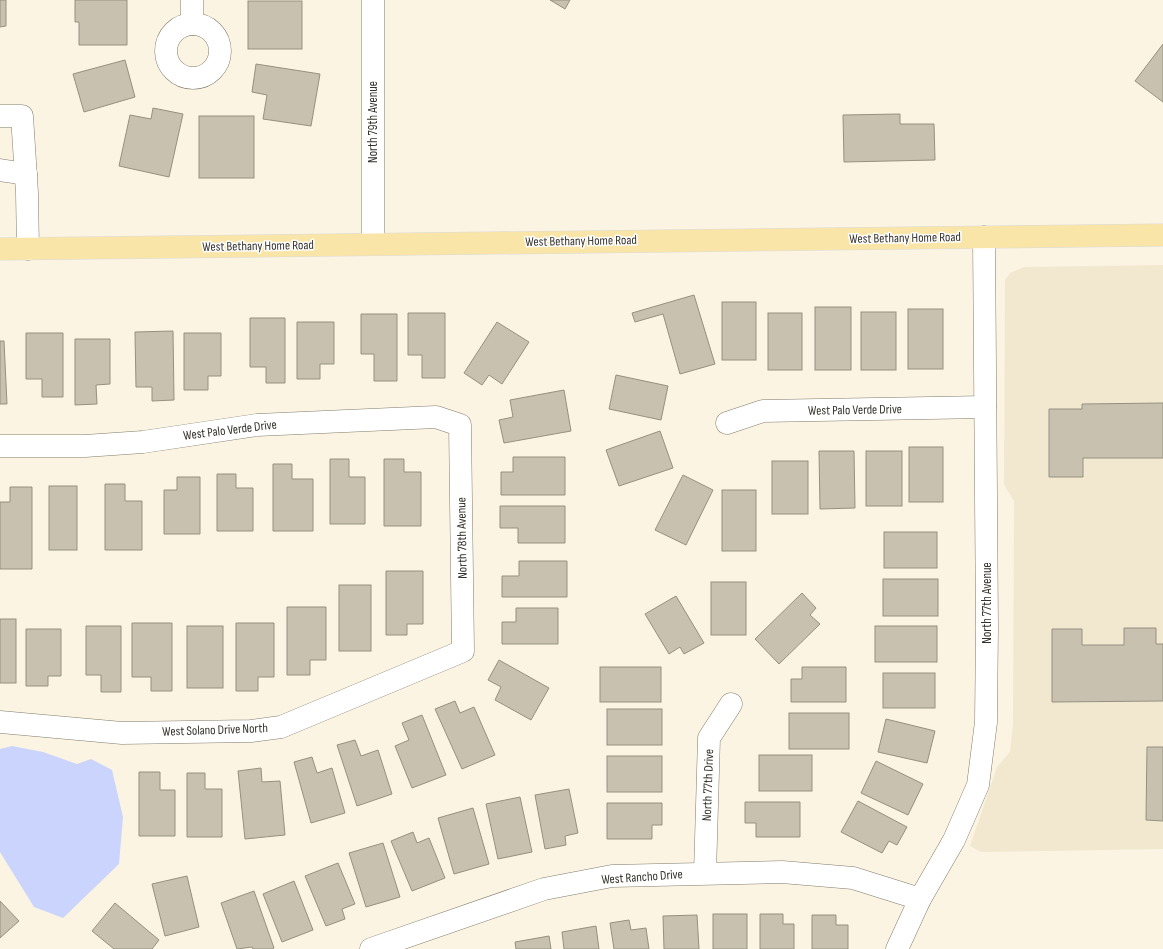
<svg xmlns="http://www.w3.org/2000/svg" width="1163" height="949" viewBox="0 0 1163 949" font-family="'Sofia Sans Condensed',sans-serif">
	<rect width="100%" height="100%" fill="#fbf4e2"/>
	<polygon fill="#f2e8d0" points="1163,265 1163,849 981,852 970,846 997,767 1010,752 1013,724 1014,501 1004,485 1005,280 1010,273 1024,267"/>
	<polygon fill="#cbd4fc" points="12,746 43,752 77,764 91,759 112,770 123,817 119,864 63,918 34,907 0,852 0,749"/>
	<g fill="#c8c1b0" stroke="#969080">
		<polygon points="0,0 6,0 6,26 0,27"/>
		<polygon points="75,0 127,0 127,45 79,45 79,22 75,22"/>
		<polygon points="550,0 570,0 565,9"/>
		<rect x="248" y="1" width="54" height="48"/>
		<polygon points="1163,44 1163,102 1135,81"/>
		<polygon points="125,60 135,97 84,112 73,74"/>
		<polygon points="256,64 320,74 311,126 263,119 267,95 252,92"/>
		<polygon points="153,108 183,114 169,177 119,166 130,115 151,119"/>
		<polygon points="900,114 900,124 934,124 935,160 844,162 843,115"/>
		<rect x="199" y="116" width="55" height="62"/>
		<polygon points="694,295 715,364 680,374 663,314 635,322 632,313"/>
		<rect x="722" y="302" width="34" height="58"/>
		<rect x="815" y="307" width="36" height="63"/>
		<rect x="908" y="309" width="35" height="60"/>
		<rect x="861" y="312" width="35" height="58"/>
		<polygon points="408,313 445,313 445,378 422,378 422,355 408,355"/>
		<rect x="768" y="313" width="34" height="57"/>
		<polygon points="361,314 397,314 397,381 374,381 374,354 361,354"/>
		<polygon points="250,318 285,318 285,383 266,383 266,367 250,367"/>
		<polygon points="297,322 334,322 334,364 320,364 320,379 297,379"/>
		<polygon points="497,322 529,342 502,384 489,375 482,385 464,373"/>
		<polygon points="173,331 174,400 152,401 152,387 136,387 135,332"/>
		<polygon points="26,333 63,333 63,397 42,397 42,379 26,379"/>
		<polygon points="184,333 221,333 221,376 208,376 208,390 184,390"/>
		<polygon points="75,339 110,339 110,384 96,385 97,404 75,405"/>
		<polygon points="0,341 4,341 7,404 0,404"/>
		<polygon points="616,375 668,386 661,420 609,409"/>
		<polygon points="564,390 571,431 504,443 499,420 513,417 510,400"/>
		<polygon points="1163,403 1163,458 1083,458 1083,477 1049,477 1049,409 1082,409 1082,404"/>
		<polygon points="660,431 673,468 619,486 606,450"/>
		<rect x="909" y="447" width="34" height="55"/>
		<polygon points="819,451 854,451 855,508 820,509"/>
		<rect x="866" y="451" width="36" height="55"/>
		<polygon points="513,457 565,457 565,495 501,495 501,472 513,472"/>
		<polygon points="330,459 349,459 349,477 365,477 365,524 330,524"/>
		<polygon points="384,459 404,459 404,472 421,472 421,526 384,526"/>
		<rect x="772" y="461" width="36" height="53"/>
		<polygon points="273,464 292,464 292,479 313,479 313,531 273,531"/>
		<polygon points="217,474 236,474 236,488 253,488 253,531 217,531"/>
		<polygon points="683,475 713,490 686,545 655,530"/>
		<polygon points="177,477 200,477 200,534 164,534 164,490 177,490"/>
		<polygon points="105,484 125,484 125,501 142,501 142,550 105,550"/>
		<rect x="49" y="486" width="28" height="64"/>
		<polygon points="10,487 32,487 32,569 0,569 0,502 10,502"/>
		<rect x="722" y="490" width="34" height="61"/>
		<polygon points="500,506 565,506 565,543 518,543 518,528 500,528"/>
		<rect x="884" y="532" width="53" height="36"/>
		<polygon points="519,561 567,561 567,597 502,597 502,576 519,576"/>
		<polygon points="386,571 423,571 423,624 407,624 407,635 386,635"/>
		<rect x="883" y="579" width="55" height="37"/>
		<rect x="711" y="582" width="35" height="53"/>
		<rect x="339" y="585" width="32" height="66"/>
		<polygon points="802,593 816,608 810,615 820,624 779,664 755,639"/>
		<polygon points="676,596 704,643 684,654 680,647 669,654 645,614"/>
		<polygon points="287,607 326,607 326,660 310,660 310,675 287,675"/>
		<polygon points="516,608 558,608 558,644 502,644 502,622 516,622"/>
		<rect x="0" y="619" width="16" height="64"/>
		<polygon points="132,623 172,623 172,691 151,691 151,677 132,677"/>
		<polygon points="236,623 274,623 274,677 258,677 258,691 236,691"/>
		<polygon points="86,626 121,626 121,692 101,692 101,675 86,675"/>
		<rect x="187" y="626" width="36" height="62"/>
		<rect x="875" y="626" width="62" height="36"/>
		<polygon points="1124,628 1156,628 1156,644 1163,644 1163,701 1052,702 1052,629 1082,629 1082,645 1124,645"/>
		<polygon points="26,629 61,629 61,676 48,676 48,686 26,686"/>
		<polygon points="499,660 549,688 531,720 495,700 501,687 488,680"/>
		<rect x="600" y="667" width="61" height="35"/>
		<polygon points="802,667 846,667 846,702 791,702 791,679 802,679"/>
		<rect x="883" y="673" width="52" height="35"/>
		<polygon points="455,701 460,713 474,707 495,755 462,769 435,709"/>
		<rect x="607" y="709" width="55" height="36"/>
		<rect x="789" y="713" width="60" height="36"/>
		<polygon points="422,715 446,775 412,788 395,746 409,740 402,723"/>
		<polygon points="886,719 935,731 927,763 878,752"/>
		<polygon points="355,740 361,756 378,750 392,794 357,806 337,745"/>
		<polygon points="1147,747 1163,747 1163,821 1146,820"/>
		<rect x="759" y="755" width="53" height="36"/>
		<rect x="607" y="756" width="55" height="36"/>
		<polygon points="312,757 317,773 332,768 345,813 311,823 294,762"/>
		<polygon points="876,761 923,784 908,815 861,793"/>
		<polygon points="261,768 262,782 280,781 285,835 245,839 238,771"/>
		<polygon points="139,772 160,772 160,790 175,790 175,836 139,836"/>
		<polygon points="187,773 205,773 205,789 222,789 222,837 187,837"/>
		<polygon points="569,789 578,833 565,836 566,845 545,849 535,795"/>
		<polygon points="520,797 532,852 498,859 486,804"/>
		<polygon points="858,801 907,827 897,845 889,841 882,853 841,832"/>
		<polygon points="745,802 800,802 800,837 756,837 756,823 745,823"/>
		<polygon points="607,803 662,803 662,825 652,825 652,839 607,839"/>
		<polygon points="473,808 489,864 454,874 438,818"/>
		<polygon points="413,832 417,843 429,838 445,878 412,891 391,841"/>
		<polygon points="383,843 400,897 366,907 349,853"/>
		<polygon points="338,863 355,904 342,909 345,919 326,926 305,876"/>
		<polygon points="187,876 199,927 165,936 152,884"/>
		<polygon points="294,881 313,930 282,942 263,894"/>
		<polygon points="254,891 274,948 272,949 253,949 252,947 237,949 221,903"/>
		<polygon points="0,901 19,921 0,938"/>
		<polygon points="115,903 159,940 152,949 114,949 92,931"/>
		<rect x="713" y="914" width="34" height="35"/>
		<polygon points="760,914 783,914 783,924 794,924 794,949 760,949"/>
		<polygon points="697,915 699,949 664,949 663,916"/>
		<polygon points="812,915 836,915 836,925 848,925 848,949 812,949"/>
		<polygon points="629,920 631,930 646,928 649,949 614,949 610,923"/>
		<polygon points="596,926 599,949 564,949 562,932"/>
		<polygon points="549,936 551,949 516,949 515,942"/>
	</g>
	<g fill="none" stroke-linecap="round" stroke-linejoin="round">
		<g stroke="#827c6d" stroke-width="23">
			<g id="minor">
				<polyline points="373,0 373,244"/>
				<polyline points="192,24 192,0"/>
				<circle cx="193" cy="51" r="27"/>
				<polyline points="0,116 22,116 27,193 28,249"/>
				<polyline points="0,170 26,174"/>
				<polyline points="727,423 763,411 985,407"/>
				<polyline points="0,446 85,446 143,442 257,425 436,417 460,425 463,651 281,727 251,731 122,733 0,722"/>
				<polyline points="705,873 709,738 731,704"/>
				<polyline points="371,949 544,889 612,876 782,872 853,878 920,899"/>
				<polyline points="897,949 920,899 954,840 978,785 986,722 987,627 984,237"/>
			</g>
		</g>
		<g stroke="#dadad9" stroke-width="23">
			<polyline id="major" points="0,249 1163,235"/>
		</g>
		<use href="#minor" stroke="#fff" stroke-width="22"/>
		<use href="#major" stroke="#fae5a9" stroke-width="22"/>
	</g>
	<g text-anchor="middle" dominant-baseline="central" stroke-width="3" stroke-linejoin="round" paint-order="stroke">
		<g font-size="13" fill="#33312a" stroke="#fff">
			<text transform="translate(373 122) rotate(-90)">North 79th Avenue</text>
			<text transform="translate(905 238) rotate(-1)">West Bethany Home Road</text>
			<text transform="translate(581 241) rotate(-1)">West Bethany Home Road</text>
			<text transform="translate(258 246) rotate(-1)">West Bethany Home Road</text>
			<text transform="translate(855 410) rotate(-1)">West Palo Verde Drive</text>
			<text transform="translate(230 430) rotate(-7)">West Palo Verde Drive</text>
			<text transform="translate(462 538) rotate(-91)">North 78th Avenue</text>
			<text transform="translate(987 603) rotate(-90)">North 77th Avenue</text>
			<text transform="translate(215 730) rotate(-2)">West Solano Drive North</text>
			<text transform="translate(708 785) rotate(-88)">North 77th Drive</text>
			<text transform="translate(642 877) rotate(-4)">West Rancho Drive</text>
		</g>
	</g>
</svg>
